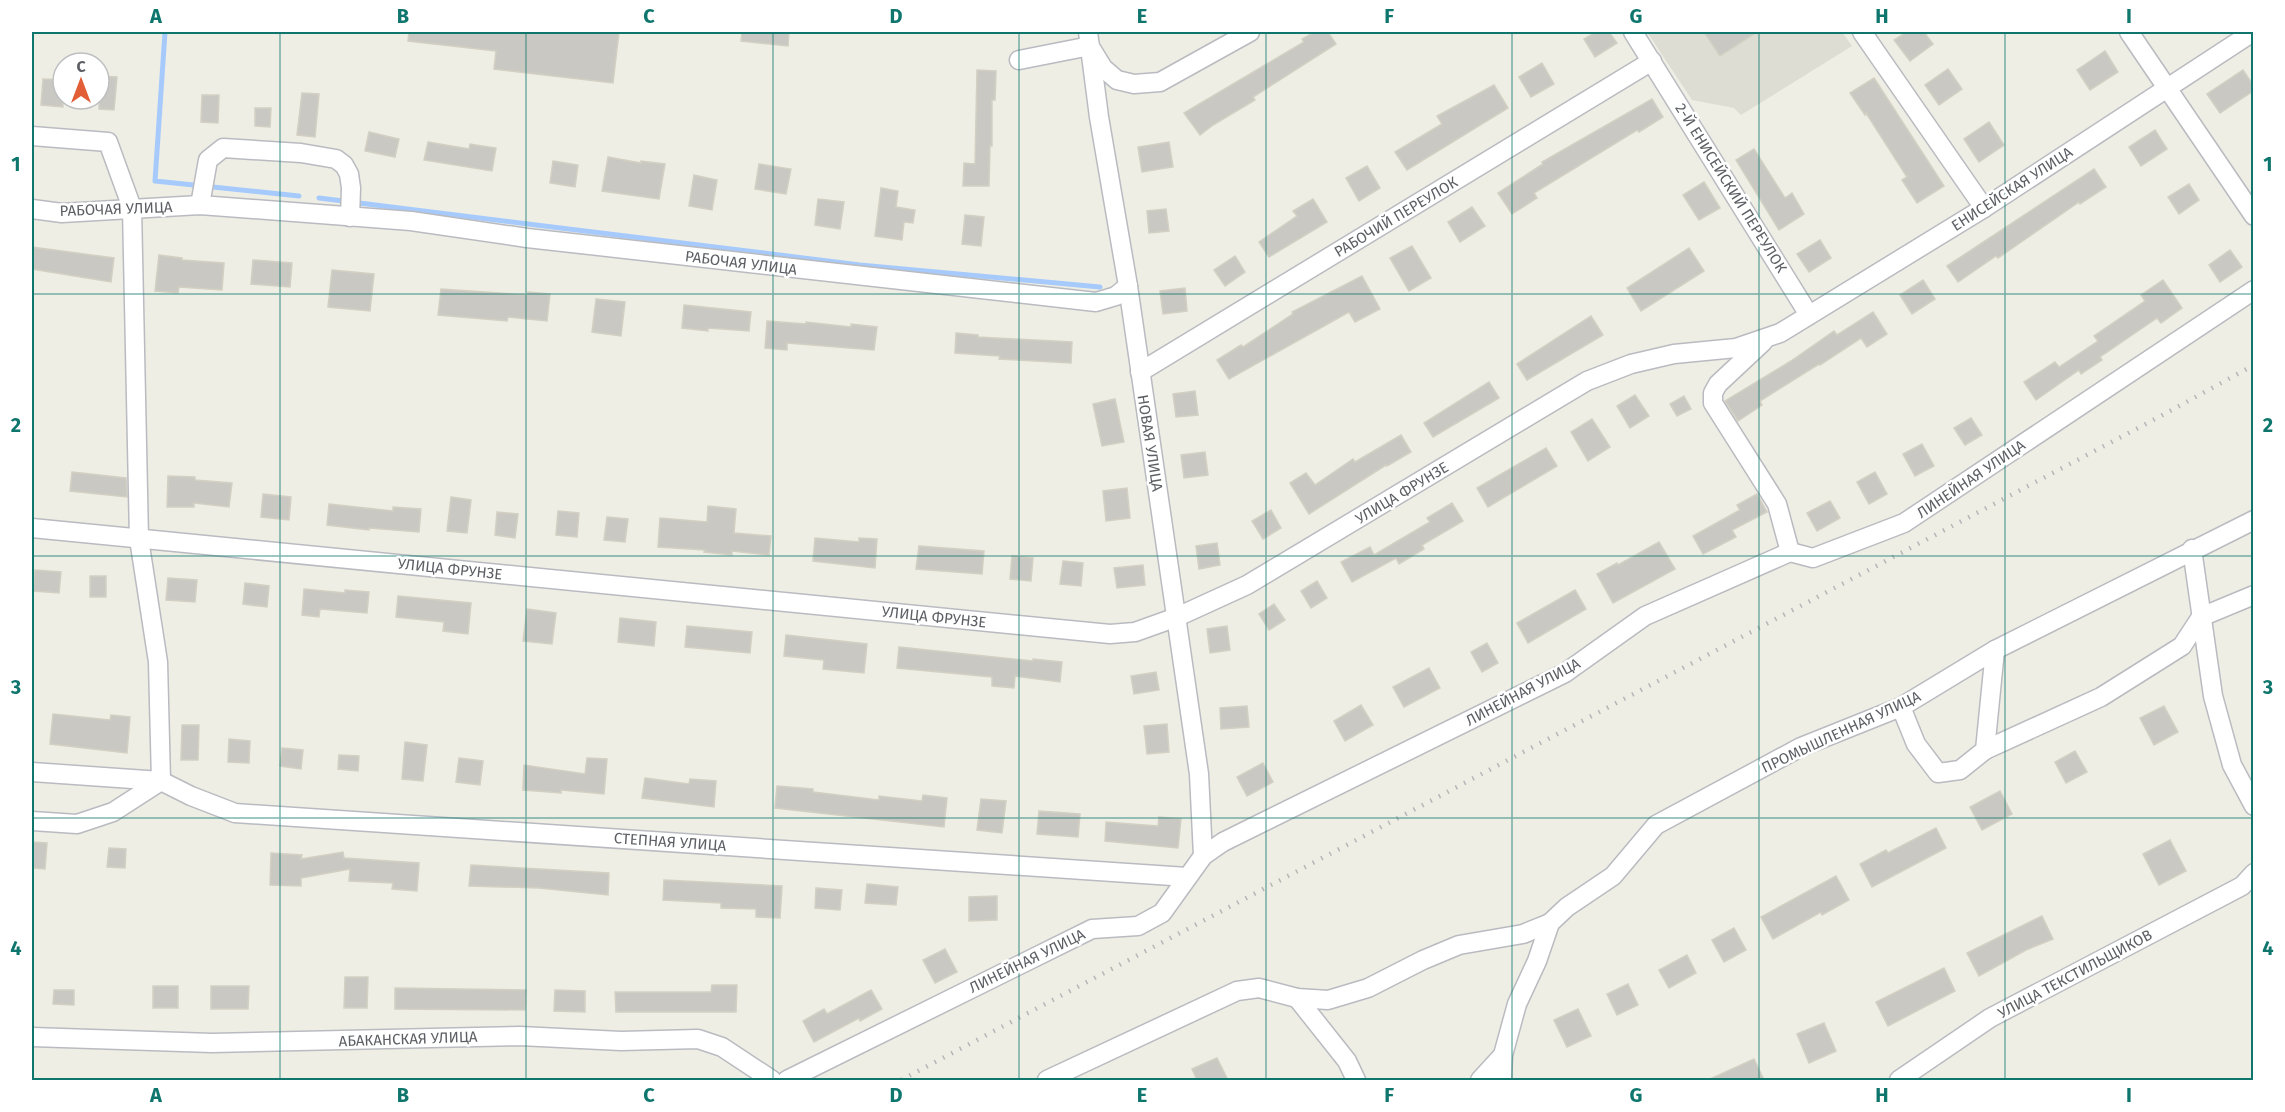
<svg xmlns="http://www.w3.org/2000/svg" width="2285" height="1112" viewBox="0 0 2285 1112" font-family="'Fira Sans',sans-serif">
	<rect width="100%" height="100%" fill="#eeeee5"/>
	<polygon fill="#deddd3" points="1647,32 1842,32 1852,46 1741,115 1734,108 1692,100"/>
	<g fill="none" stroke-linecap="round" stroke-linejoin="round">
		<g stroke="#a7cafc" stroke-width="5">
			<polyline points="165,32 155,181 299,196"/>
			<polyline points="319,198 860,265 1100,287"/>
		</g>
	</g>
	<g fill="#cac8c2" stroke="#d3d0c3" stroke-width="1.5">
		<polygon points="409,32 619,32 613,83 494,69 496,51 408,41"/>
		<polygon points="742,32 789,32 788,46 741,41"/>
		<polygon points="1315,32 1328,32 1336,44 1253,97 1255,100 1213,125 1200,135 1184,113 1304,42 1302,39"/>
		<polygon points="1596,32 1609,32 1617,43 1595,57 1584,39"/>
		<polygon points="1704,32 1757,32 1720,56"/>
		<polygon points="1907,32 1924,32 1933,44 1910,61 1894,40"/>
		<polygon points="2105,51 2118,72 2090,90 2077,70"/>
		<polygon points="1542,63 1554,84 1531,97 1519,77"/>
		<polygon points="1948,69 1962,89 1939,105 1925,85"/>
		<polygon points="977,70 996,71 995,100 992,100 992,146 990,146 989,186 963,186 964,163 975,164"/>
		<polygon points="2243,70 2253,85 2253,91 2220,113 2207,94"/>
		<polygon points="99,76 117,77 114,110 99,109"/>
		<polygon points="1874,78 1944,186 1917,203 1902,180 1907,177 1866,113 1865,115 1850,93"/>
		<polygon points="43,79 63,80 63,107 41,105"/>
		<polygon points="1494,85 1508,108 1407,170 1395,152 1442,124 1437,116"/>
		<polygon points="302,93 319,94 315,137 297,135"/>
		<polygon points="202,95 219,95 218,123 201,122"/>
		<polygon points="1652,99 1663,117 1639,132 1637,130 1534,193 1537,198 1512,214 1498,193 1543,164 1542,162"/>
		<polygon points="255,108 271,108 270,127 255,126"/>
		<polygon points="1989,122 2004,145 1979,162 1964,139"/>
		<polygon points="2155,130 2167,149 2141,166 2129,147"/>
		<polygon points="369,132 399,139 395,157 365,151"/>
		<polygon points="428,142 469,149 470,144 496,148 492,171 424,160"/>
		<polygon points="1169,142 1173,167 1142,172 1138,147"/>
		<polygon points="1754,149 1785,198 1792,193 1804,214 1779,230 1736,160"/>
		<polygon points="608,157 641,163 641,161 665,164 659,199 602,191"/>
		<polygon points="553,161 578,165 575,187 550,183"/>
		<polygon points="759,164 791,169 786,194 755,189"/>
		<polygon points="1367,166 1380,188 1359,201 1346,178"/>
		<polygon points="2094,169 2106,187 2080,204 2079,202 1998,258 1996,256 1958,282 1947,266"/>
		<polygon points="694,175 717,180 712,210 689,206"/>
		<polygon points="1704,182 1720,208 1699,220 1683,195"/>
		<polygon points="2189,184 2199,200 2179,214 2168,197"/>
		<polygon points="881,188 898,191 896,207 915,210 913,223 904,222 902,240 875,236"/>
		<polygon points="818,199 844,202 840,229 815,225"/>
		<polygon points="1313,199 1327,222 1269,257 1259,242 1297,216 1293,211"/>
		<polygon points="1472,207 1485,226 1460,242 1448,222"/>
		<polygon points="1166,209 1169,231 1149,233 1147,211"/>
		<polygon points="965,215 984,217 981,246 962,244"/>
		<polygon points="1820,240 1831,258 1809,272 1797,254"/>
		<polygon points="1412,246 1431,278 1409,291 1390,258"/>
		<polygon points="32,247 114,258 111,282 32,269"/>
		<polygon points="1689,248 1704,271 1641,311 1627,288"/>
		<polygon points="2230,250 2242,267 2220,282 2209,265"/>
		<polygon points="159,255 182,258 182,260 224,263 222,290 179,287 178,293 155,291"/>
		<polygon points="1235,256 1245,272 1225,286 1214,270"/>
		<polygon points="253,260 292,263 290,287 251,284"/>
		<polygon points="332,270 374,274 370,311 328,307"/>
		<polygon points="1362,276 1380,309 1355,322 1349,312 1229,379 1217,360 1241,345 1243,347 1293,314 1292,312"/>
		<polygon points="1923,280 1935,299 1912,314 1900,295"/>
		<polygon points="2163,280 2182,308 2161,323 2157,318 2100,357 2102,360 2081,374 2079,370 2036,400 2024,382 2055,362 2059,367 2098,341 2094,336 2145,301 2141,295"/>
		<polygon points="1185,288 1187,311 1163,314 1160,291"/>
		<polygon points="441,289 527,295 528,292 550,294 547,321 508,317 507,321 438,315"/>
		<polygon points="596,299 625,302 621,336 592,332"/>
		<polygon points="684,305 751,312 749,331 708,328 708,331 682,328"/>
		<polygon points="1873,312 1887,334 1867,347 1861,338 1820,365 1819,364 1760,401 1762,405 1738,421 1725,401 1791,361 1834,331 1837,335"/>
		<polygon points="1591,316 1603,335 1527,380 1517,364"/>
		<polygon points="767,321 806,324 806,322 851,327 851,324 877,327 874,350 787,343 787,350 765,348"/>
		<polygon points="956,333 978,335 978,337 1072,342 1071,363 999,359 1000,356 955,353"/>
		<polygon points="1489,382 1499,398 1433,437 1424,423"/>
		<polygon points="1195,391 1198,415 1176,417 1173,394"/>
		<polygon points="1635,395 1649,416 1630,428 1617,406"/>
		<polygon points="1684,396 1691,409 1677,416 1670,404"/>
		<polygon points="1115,399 1124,442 1102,446 1093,404"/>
		<polygon points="1971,418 1982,435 1965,445 1954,428"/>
		<polygon points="1592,419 1610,447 1588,461 1571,432"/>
		<polygon points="1401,435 1411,452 1387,466 1386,465 1309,514 1290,483 1306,473 1315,485 1353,459 1355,462"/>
		<polygon points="1922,444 1934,466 1915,476 1903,454"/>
		<polygon points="1546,448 1557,466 1488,507 1477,488"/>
		<polygon points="1205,452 1208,475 1184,478 1181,455"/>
		<polygon points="72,472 126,478 127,497 70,491"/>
		<polygon points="1875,472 1887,494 1869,504 1857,482"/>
		<polygon points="168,476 195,477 195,480 232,483 229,507 194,503 194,507 167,507"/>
		<polygon points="1127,488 1130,518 1106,521 1103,491"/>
		<polygon points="263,494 291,497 289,520 261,517"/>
		<polygon points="1757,494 1767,512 1732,530 1736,537 1703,554 1693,536 1740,510 1737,505"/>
		<polygon points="451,497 471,500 467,533 447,531"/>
		<polygon points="1830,501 1840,518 1817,531 1807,513"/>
		<polygon points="1452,503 1463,521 1422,545 1424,549 1399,564 1396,558 1352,582 1341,562 1370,547 1374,555 1430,522 1427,518"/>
		<polygon points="329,504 393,511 393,507 421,509 419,532 369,528 369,530 327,525"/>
		<polygon points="708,506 736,509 734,533 771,536 769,555 732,551 732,555 704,552 705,550 658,547 660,518 707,522"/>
		<polygon points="1271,510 1281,528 1263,539 1252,521"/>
		<polygon points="558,511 579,513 577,537 556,535"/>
		<polygon points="497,512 518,514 515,538 495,535"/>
		<polygon points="607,517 628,519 625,542 604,540"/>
		<polygon points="815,538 859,542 859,538 877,539 875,568 813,561"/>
		<polygon points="1659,542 1675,569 1613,603 1597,574 1617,563 1618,565"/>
		<polygon points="1217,543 1220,565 1199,569 1196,546"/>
		<polygon points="919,546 984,551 982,574 916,569"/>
		<polygon points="1012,556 1033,558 1031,581 1010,579"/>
		<polygon points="1063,561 1083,563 1081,586 1060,584"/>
		<polygon points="1143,565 1145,585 1117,588 1114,568"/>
		<polygon points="35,570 61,572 59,593 33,591"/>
		<rect x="90" y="576" width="16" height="21"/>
		<polygon points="168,578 197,580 195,602 166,600"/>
		<polygon points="1317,581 1327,598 1311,608 1301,591"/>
		<polygon points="245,583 269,586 267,607 243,604"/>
		<polygon points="304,589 345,593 345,590 369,592 367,613 320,609 319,617 302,615"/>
		<polygon points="1575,590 1586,609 1528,643 1517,623"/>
		<polygon points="398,596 471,603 468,634 443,631 444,622 396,617"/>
		<polygon points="1274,604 1285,620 1269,630 1259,614"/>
		<polygon points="527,609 556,613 552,644 523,641"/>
		<polygon points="620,618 656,622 654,646 618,642"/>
		<polygon points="687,626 752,632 750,653 685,647"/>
		<polygon points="1227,626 1230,650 1210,653 1207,629"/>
		<polygon points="786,635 867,644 864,673 823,669 824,660 784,656"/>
		<polygon points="1487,643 1498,663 1482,672 1471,652"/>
		<polygon points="899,647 1033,661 1033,659 1062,662 1060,682 1015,676 1014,688 992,686 992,677 897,668"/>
		<polygon points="1429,668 1440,688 1404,707 1393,687"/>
		<polygon points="1156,672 1159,690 1134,694 1131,676"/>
		<polygon points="1361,705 1373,725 1345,741 1334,721"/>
		<polygon points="1247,706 1249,727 1221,729 1220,708"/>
		<polygon points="2164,706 2178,732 2154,745 2140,718"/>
		<polygon points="53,714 110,720 111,715 130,717 127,753 50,744"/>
		<polygon points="1167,724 1169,752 1147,754 1144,726"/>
		<polygon points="182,725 199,725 198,760 181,760"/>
		<polygon points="229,739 250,741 249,763 228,762"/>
		<polygon points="405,742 427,745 423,781 402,779"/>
		<polygon points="282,748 303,750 301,769 280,766"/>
		<polygon points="2075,751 2087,772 2066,783 2055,762"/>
		<polygon points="339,755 359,756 358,771 338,769"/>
		<polygon points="459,758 483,761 480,785 456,782"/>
		<polygon points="587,758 607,759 604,794 561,790 561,793 523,790 524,765 585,774"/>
		<polygon points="1263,763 1273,782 1247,796 1237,777"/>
		<polygon points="645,778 689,784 690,779 716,781 714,807 642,798"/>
		<polygon points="777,786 813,789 813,792 879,800 879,796 922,801 923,795 947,798 944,827 775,808"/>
		<polygon points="2000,791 2012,814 1982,830 1970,807"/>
		<polygon points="981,799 1006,801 1002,833 977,830"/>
		<polygon points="1039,811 1080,814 1078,837 1037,834"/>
		<polygon points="1159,817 1181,819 1178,848 1105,841 1106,822 1158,826"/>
		<polygon points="1936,828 1946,848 1872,887 1860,864 1886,850 1888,853"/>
		<polygon points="2170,840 2186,871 2159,885 2143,854"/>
		<polygon points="32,842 47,843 45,869 32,868"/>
		<polygon points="109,848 126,849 125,868 107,867"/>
		<polygon points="343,852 344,858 419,863 417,891 392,889 393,883 349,881 350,869 301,878 301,886 270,885 271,853 302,855 301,859"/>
		<polygon points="471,865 609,873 608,895 539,888 469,886"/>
		<polygon points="1836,876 1849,900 1822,915 1821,912 1773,939 1761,917"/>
		<polygon points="664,880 782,886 780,918 756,917 756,909 721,908 721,903 663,900"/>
		<polygon points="867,884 898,887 896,905 865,903"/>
		<polygon points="816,888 842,890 840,910 815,908"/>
		<polygon points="997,896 997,920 969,921 969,897"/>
		<polygon points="2042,916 2053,939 2026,950 1979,976 1967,953"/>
		<polygon points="1734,928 1746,950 1724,962 1712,940"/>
		<polygon points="945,949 957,972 935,983 923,960"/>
		<polygon points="1687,955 1696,973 1669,988 1659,970"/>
		<polygon points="1944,968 1955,991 1888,1026 1876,1002"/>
		<polygon points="345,977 368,977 367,1008 344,1008"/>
		<polygon points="1628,984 1638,1005 1617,1015 1607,994"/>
		<polygon points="712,985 737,985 736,1012 616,1012 615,992 711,992"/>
		<rect x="153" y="986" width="25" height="22"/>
		<polygon points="211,986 249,986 248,1009 211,1009"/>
		<polygon points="395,988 526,990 525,1010 395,1009"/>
		<polygon points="54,990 74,990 74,1005 53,1004"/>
		<polygon points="555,990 585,991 585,1012 554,1011"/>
		<polygon points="871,990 882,1009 860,1021 859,1018 814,1042 803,1021 824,1009 827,1014"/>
		<polygon points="1578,1009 1591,1036 1567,1047 1554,1020"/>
		<polygon points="1824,1023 1836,1051 1809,1063 1797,1034"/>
		<polygon points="1217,1058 1228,1080 1197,1080 1192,1069"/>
		<polygon points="1754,1059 1764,1080 1708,1080"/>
	</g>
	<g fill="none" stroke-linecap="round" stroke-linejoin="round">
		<g stroke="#b9bbc0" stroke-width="21">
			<g id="minor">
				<polyline points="1088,32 1099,117 1128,286 1199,774 1203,856"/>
				<polyline points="1633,32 1809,315"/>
				<polyline points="1862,32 1984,208"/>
				<polyline points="2129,32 2254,216"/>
				<polyline points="1092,50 1103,68 1117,80 1134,84 1160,82 1250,32"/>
				<polyline points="1019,60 1090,46"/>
				<polyline points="32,136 108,142 132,208 139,539 158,662 161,781 113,812 77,824 32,821"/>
				<polyline points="200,205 208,160 223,148 301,153 336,159 344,165 349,174 351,188 350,217"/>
				<polyline points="32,209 62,213 200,205 411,221 527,238 1096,302 1116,296 1128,286"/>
				<polyline points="1763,342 1718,384 1713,393 1713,403 1777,504 1790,552"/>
				<polyline points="1140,372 1652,61"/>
				<polyline points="32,528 1110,634 1135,632 1177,617 1247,585 1587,381 1631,364 1674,354 1736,348 1780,333 1984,208 2253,32"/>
				<polyline points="2192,549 2213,696 2232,765 2254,806"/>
				<polyline points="1901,707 1916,744 1938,773 1960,770 1985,750 1995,650"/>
				<polyline points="1985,750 2101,697 2182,646 2201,617 2254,595"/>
				<polyline points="32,772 161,781 191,796 235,813 1187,877"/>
				<polyline points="1297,998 1347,1061 1356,1080"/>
				<polyline points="32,1037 212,1043 520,1036 621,1041 698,1039 722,1047 772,1080"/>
				<polyline points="787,1080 1092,929 1138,926 1162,913 1203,856 1223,842 1565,673 1645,616 1790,552 1813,558 1904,523 2254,290"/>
				<polyline points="1047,1080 1237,991 1259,988 1297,998 1328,1000 1368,988 1423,960 1459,945 1523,934 1550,923"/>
				<polyline points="1480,1080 1503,1055"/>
				<polyline points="1502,1080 1503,1055 1517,1004 1537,961 1550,923 1567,907 1613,876 1656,825 1801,747 1901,707 1995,650 2254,520"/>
				<polyline points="1899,1080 1990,1018 2242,886 2254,873"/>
			</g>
		</g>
		<use href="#minor" stroke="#fff" stroke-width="18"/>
		<polyline stroke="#b5b6b6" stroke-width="4.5" stroke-dasharray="1.5 8" stroke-linecap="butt" points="901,1080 2159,417 2254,365"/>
	</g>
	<path fill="none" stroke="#0f766e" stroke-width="1.5" stroke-opacity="0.55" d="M280 32V1080M526 32V1080M773 32V1080M1019 32V1080M1266 32V1080M1512 32V1080M1759 32V1080M2005 32V1080M32 294H2254M32 556H2254M32 818H2254"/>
	<g text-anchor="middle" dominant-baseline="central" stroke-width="5" stroke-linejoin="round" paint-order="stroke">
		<g font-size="15" fill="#5c5f64" stroke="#fff">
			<text transform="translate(1731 188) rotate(58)">2-Й ЕНИСЕЙСКИЙ ПЕРЕУЛОК</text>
			<text transform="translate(2012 189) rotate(-33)">ЕНИСЕЙСКАЯ УЛИЦА</text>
			<text transform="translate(116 209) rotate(-2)">РАБОЧАЯ УЛИЦА</text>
			<text transform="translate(1396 217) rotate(-31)">РАБОЧИЙ ПЕРЕУЛОК</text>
			<text transform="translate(741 263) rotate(7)">РАБОЧАЯ УЛИЦА</text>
			<text transform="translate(1150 443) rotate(81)">НОВАЯ УЛИЦА</text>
			<text transform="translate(1971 479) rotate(-34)">ЛИНЕЙНАЯ УЛИЦА</text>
			<text transform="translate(1402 493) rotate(-31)">УЛИЦА ФРУНЗЕ</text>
			<text transform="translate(450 569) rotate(6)">УЛИЦА ФРУНЗЕ</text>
			<text transform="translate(934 617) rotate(6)">УЛИЦА ФРУНЗЕ</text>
			<text transform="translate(1523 692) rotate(-28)">ЛИНЕЙНАЯ УЛИЦА</text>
			<text transform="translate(1841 732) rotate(-25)">ПРОМЫШЛЕННАЯ УЛИЦА</text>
			<text transform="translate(670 842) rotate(4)">СТЕПНАЯ УЛИЦА</text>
			<text transform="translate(1027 961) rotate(-26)">ЛИНЕЙНАЯ УЛИЦА</text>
			<text transform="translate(2075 974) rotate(-28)">УЛИЦА ТЕКСТИЛЬЩИКОВ</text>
			<text transform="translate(408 1039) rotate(-2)">АБАКАНСКАЯ УЛИЦА</text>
		</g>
	</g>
	<rect width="2285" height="1112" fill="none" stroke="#ffffff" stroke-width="66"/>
	<g transform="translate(81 81)"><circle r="28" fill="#ffffff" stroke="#bebfc1" stroke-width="1.5"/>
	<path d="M0-4.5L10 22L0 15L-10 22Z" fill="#e25e36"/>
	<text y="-9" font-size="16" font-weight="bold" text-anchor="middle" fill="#5c5f64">С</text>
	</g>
	<rect x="33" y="33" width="2219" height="1046" fill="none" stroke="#0f766e" stroke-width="2"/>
	<g font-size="20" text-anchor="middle" font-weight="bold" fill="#0f766e">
		<text x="156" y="23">A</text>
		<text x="403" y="23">B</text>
		<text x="649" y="23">C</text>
		<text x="896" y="23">D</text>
		<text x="1142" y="23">E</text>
		<text x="1389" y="23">F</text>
		<text x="1636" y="23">G</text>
		<text x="1882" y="23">H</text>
		<text x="2129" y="23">I</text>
		<text x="16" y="171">1</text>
		<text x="2268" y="171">1</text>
		<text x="16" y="432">2</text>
		<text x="2268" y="432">2</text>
		<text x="16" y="694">3</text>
		<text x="2268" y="694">3</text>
		<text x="16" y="955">4</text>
		<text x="2268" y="955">4</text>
		<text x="156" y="1102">A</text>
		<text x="403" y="1102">B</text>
		<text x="649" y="1102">C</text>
		<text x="896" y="1102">D</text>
		<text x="1142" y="1102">E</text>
		<text x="1389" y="1102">F</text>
		<text x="1636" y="1102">G</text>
		<text x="1882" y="1102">H</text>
		<text x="2129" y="1102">I</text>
	</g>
</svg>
